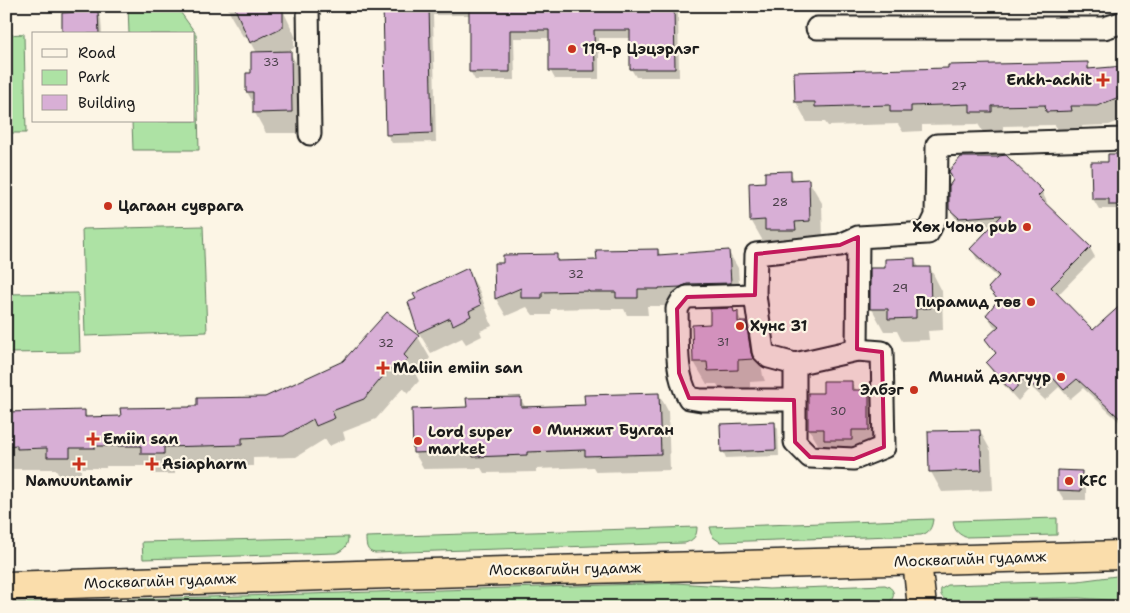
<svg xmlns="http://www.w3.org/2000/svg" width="1130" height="613" viewBox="0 0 1130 613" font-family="'Shantell Sans',sans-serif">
	<rect width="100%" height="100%" fill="#fcf5e5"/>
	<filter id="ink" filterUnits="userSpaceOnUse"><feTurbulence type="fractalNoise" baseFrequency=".02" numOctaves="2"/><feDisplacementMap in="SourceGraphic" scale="10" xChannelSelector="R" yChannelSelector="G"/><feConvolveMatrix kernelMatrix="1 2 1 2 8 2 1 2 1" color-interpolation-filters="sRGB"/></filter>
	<g filter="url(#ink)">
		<g fill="#ade2a4" stroke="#647f60">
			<polygon points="128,6 176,6 196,34 199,150 133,150 132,121 194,121 194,34 129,34"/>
			<polygon points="24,34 26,133 9,133 9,142 6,142 6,35"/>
			<polygon points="203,226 207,332 85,336 82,229"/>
			<polygon points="78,293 80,352 6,353 6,294"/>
			<path d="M1057 518V535L965 537C957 533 954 530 953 521Z"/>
			<path d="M933 519C932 528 929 533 921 535L720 542 713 537 710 527Z"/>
			<path d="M697 527C697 536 694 540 685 543L375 553C366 552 366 544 366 537Z"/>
			<path d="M348 537C348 546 344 550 336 553L143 559 142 542Z"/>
			<path d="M1124 575V601L1079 598 946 600C941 597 940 594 941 589L948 585 1078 581Z"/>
			<path d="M676 583 769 589 885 585C894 588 896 595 890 602L885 603 762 607H6V603Z"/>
		</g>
		<g fill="#0003">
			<polygon points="227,6 281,6 296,38 294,39 294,48 284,53 290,53 302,73 304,133 266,133 255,113 254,104 247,92 257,53 248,36 244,38 232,18"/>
			<polygon points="384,6 676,6 678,11 679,77 636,77 631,69 631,38 599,38 599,79 555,79 550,70 550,38 514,38 515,80 475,80 470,71 470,15 433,15 436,142 392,143 387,134"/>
			<polygon points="98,12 101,19 102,34 64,34"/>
			<polygon points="1087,63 1091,70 1124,67 1124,119 1109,125 1082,126 1082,131 1059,132 1055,125 1003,126 1003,131 983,132 978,124 922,125 922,131 903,132 898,124 828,126 825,122 807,122 796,102"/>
			<polygon points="1124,155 1124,209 1099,209 1093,199 1093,164 1110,164"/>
			<polygon points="790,172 795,181 809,181 822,203 823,243 764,243 751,220 766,183"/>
			<polygon points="1042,192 1047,202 1045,204 1090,248 1095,257 1057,296 1093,332 1124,308 1124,426 1083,388 1070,399 1059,387 1045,400 1031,387 1018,401 993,373 988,363 996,354 987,340 998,329 993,325 987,315 998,302 990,288 998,278 977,259 972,250 994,225 966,227 956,219 950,209"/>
			<polygon points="658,250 661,256 728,251 738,268 740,300 668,306 647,306 648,315 627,315 624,309 600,309 599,308 551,309 551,315 533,315 527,307 506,316 496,299 495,264 556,256 560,262 598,261"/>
			<polygon points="914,259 920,269 930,268 942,291 943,330 928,331 929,340 902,341 897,331 884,331 872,309 887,269"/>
			<polygon points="467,270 479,290 492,326 480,331 482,336 466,344 462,338 431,353 419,333 409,303 418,300"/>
			<polygon points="733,309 735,313 737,313 743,324 746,323 758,346 763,376 765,381 750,382 750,392 722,393 717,384 707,384 694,362 711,326"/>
			<polygon points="418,337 430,358 416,375 419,381 408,393 403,388 376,419 343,432 345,439 329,446 325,439 296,457 253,458 253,466 175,467 175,474 154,474 149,466 106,466 106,468 81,468 81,477 60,477 55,469 6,469 6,412 84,412 88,418 122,417 265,398"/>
			<polygon points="851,382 857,391 868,391 881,414 881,452 822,451 809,429 824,394"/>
			<polygon points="659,394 668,411 670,470 596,472 593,467 536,469 536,472 484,473 481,468 424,469 414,452 468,408 520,398 526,408 586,406"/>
			<polygon points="774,423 778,429 779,456 726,458 723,451"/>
			<polygon points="980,431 991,451 993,490 942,492 931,472"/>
			<polygon points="1081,472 1086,482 1086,500 1064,500 1058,490"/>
		</g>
		<g fill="#d8afd6" stroke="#1c1c1c">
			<polygon points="234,6 283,6 283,27 250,43"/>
			<polygon points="383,6 429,6 432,133 386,135"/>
			<polygon points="469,6 674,6 675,69 630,69 630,30 594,30 595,71 549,71 549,30 510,30 510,72 469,72"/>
			<polygon points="98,11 99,34 62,34 62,13"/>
			<polygon points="291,51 292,112 253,113 253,92 246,92 246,73 251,73 251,52"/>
			<polygon points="1088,62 1088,69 1124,66 1124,95 1097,106 1071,106 1072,111 1046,112 1045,105 992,106 992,112 970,112 970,104 911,106 911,112 890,112 890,105 815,107 815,102 795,102 794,72 948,68 948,65"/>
			<polygon points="1108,154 1124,154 1124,205 1109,205 1109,199 1092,199 1091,162 1108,162"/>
			<polygon points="1006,155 1043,191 1038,196 1091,247 1051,287 1093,330 1124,302 1124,422 1077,379 1064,390 1053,378 1039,391 1025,378 1012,392 986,363 996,353 985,339 999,326 986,315 998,300 988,288 999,276 970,249 1002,215 959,218 949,209 949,186 953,180 949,171 961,157 998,157 999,156"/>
			<polygon points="791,171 791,180 809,179 810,221 795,222 796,230 765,230 765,220 750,221 749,183 765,182 765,172"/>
			<polygon points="658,249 658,255 729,250 731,283 687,284 681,287 659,288 659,289 638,289 638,298 616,298 616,292 589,292 589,291 542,292 542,298 521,298 521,288 495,299 494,263 503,263 503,255 557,254 557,261 597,260 596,250"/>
			<polygon points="915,258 915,267 930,267 931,308 916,309 916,318 888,319 888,309 870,309 870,268 885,268 885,259"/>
			<polygon points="468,268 481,305 469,311 471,316 453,325 450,318 418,333 408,302 416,299 413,294"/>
			<polygon points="733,308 734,312 738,311 738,322 746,322 751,353 753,359 738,360 738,370 708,371 707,362 693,362 692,325 710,324 710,309"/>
			<polygon points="387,312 419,336 404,355 408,359 395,374 390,368 364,399 332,411 335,418 316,426 313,419 284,436 242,438 242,445 164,447 164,454 141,454 141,446 95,446 95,448 70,448 70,457 47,457 47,448 17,449 17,445 6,446 6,412 85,410 85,417 121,416 120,408 190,407 190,406 197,406 197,398 265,397 343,361"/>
			<polygon points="823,381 852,381 852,390 869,390 869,430 852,430 852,440 824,440 824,429 808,429 808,393 823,393"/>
			<polygon points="659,393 661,454 585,456 585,450 527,452 527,455 473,457 473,451 413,453 412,409 467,407 466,398 521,397 521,407 585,405 584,395"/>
			<polygon points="775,422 776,450 721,452 720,424"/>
			<polygon points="980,430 982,470 929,472 928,431"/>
			<polygon points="1057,470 1082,471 1081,491 1057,490"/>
		</g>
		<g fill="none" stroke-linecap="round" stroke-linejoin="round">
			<g stroke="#1c1c1c" stroke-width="25">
				<g id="minor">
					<polyline points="308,6 310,134"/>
					<polyline points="817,28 1104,28 1124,22"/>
					<polyline points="858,237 857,350 795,364 769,357 763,351 755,295 756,254 840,245 858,237 928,233 936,216 937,145 1124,139"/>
					<path d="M755 295 687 297 681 302 677 309C678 336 674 375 689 398L701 400H794"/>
					<polyline points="795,364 795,442 810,457 854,459 884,447 882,352 857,350"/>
				</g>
			</g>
			<g stroke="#1c1c1c" stroke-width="31">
				<g id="trunk">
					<polyline points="917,561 922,607"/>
					<polyline points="6,586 357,575 1124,555"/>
				</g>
			</g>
			<use href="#minor" stroke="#fcf5e5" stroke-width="21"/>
			<use href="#trunk" stroke="#faddab" stroke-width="28"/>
		</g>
	</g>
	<path fill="#c2185b" fill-opacity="0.2" stroke="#c2185b" stroke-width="4" stroke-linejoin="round" d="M858 237 857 349 882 352 884 447 854 459 810 457 795 442 794 400 689 398 679 373 677 309 687 297 755 295 756 254 840 245Z"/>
	<g fill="#c8321e" stroke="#fcf5e5" stroke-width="2">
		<circle cx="572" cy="49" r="5"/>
		<path d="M1100.5 72.5h5v5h5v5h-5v5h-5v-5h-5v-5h5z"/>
		<circle cx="108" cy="206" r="5"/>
		<circle cx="1027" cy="227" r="5"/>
		<circle cx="1031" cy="302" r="5"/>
		<circle cx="740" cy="326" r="5"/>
		<path d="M380.5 360.5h5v5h5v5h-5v5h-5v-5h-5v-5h5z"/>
		<circle cx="1061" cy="377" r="5"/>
		<circle cx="914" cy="390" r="5"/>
		<circle cx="537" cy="430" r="5"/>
		<path d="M90.5 431.5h5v5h5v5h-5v5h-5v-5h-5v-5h5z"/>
		<circle cx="418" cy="441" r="5"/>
		<path d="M76.5 456.5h5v5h5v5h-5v5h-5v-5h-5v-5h5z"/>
		<path d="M149.5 456.5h5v5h5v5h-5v5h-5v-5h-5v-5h5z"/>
		<circle cx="1069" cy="481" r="5"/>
	</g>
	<g text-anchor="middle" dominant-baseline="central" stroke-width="4.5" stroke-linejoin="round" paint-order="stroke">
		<g font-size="12" fill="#4b414a">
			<text x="271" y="62">33</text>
			<text x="959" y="86">27</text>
			<text x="780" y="202">28</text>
			<text x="576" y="274">32</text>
			<text x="900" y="288">29</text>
			<text x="723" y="342">31</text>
			<text x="386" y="343">32</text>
			<text x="838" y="411">30</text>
		</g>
		<g font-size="15" font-weight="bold" fill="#1c1c1c" stroke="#fcf5e5" text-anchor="start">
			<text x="582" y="49">119-р Цэцэрлэг</text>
			<text x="1092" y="80" text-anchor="end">Enkh-achit</text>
			<text x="118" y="206">Цагаан суврага</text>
			<text x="1017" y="227" text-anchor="end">Хөх Чоно pub</text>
			<text x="1021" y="302" text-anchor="end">Пирамид төв</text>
			<text x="750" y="326">Хүнс 31</text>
			<text x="393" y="368">Maliin emiin san</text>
			<text x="1051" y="377" text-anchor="end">Миний дэлгүүр</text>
			<text x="904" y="390" text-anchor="end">Элбэг</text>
			<text x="547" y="430">Минжит Булган</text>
			<text x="428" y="432">Lord super<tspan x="428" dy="17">market</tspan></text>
			<text x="103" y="439">Emiin san</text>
			<text x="162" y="464">Asiapharm</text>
			<text x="79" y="481" text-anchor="middle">Namuuntamir</text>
			<text x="1079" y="481">KFC</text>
		</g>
		<g font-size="15" fill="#1c1c1c" stroke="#fcf5e5">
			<text transform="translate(970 559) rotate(-2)">Москвагийн гудамж</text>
			<text transform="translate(565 569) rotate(-1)">Москвагийн гудамж</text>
			<text transform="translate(160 581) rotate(-2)">Москвагийн гудамж</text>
		</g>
	</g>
	<rect width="1130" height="613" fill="none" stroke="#fcf5e5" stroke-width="25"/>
	<rect x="12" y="12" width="1105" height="588" fill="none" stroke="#1c1c1c" stroke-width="2" filter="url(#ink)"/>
	<rect x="32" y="32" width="162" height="90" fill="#fcf5e5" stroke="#a29e95"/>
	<rect x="42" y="49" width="25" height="8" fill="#fcf5e5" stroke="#a29e95"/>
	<text x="78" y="58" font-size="15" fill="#1c1c1c">Road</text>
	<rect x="42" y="70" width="25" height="15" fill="#ade2a4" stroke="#a29e95"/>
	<text x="78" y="82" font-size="15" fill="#1c1c1c">Park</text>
	<rect x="42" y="95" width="25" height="15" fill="#d8afd6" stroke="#a29e95"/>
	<text x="78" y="108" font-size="15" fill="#1c1c1c">Building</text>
</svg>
